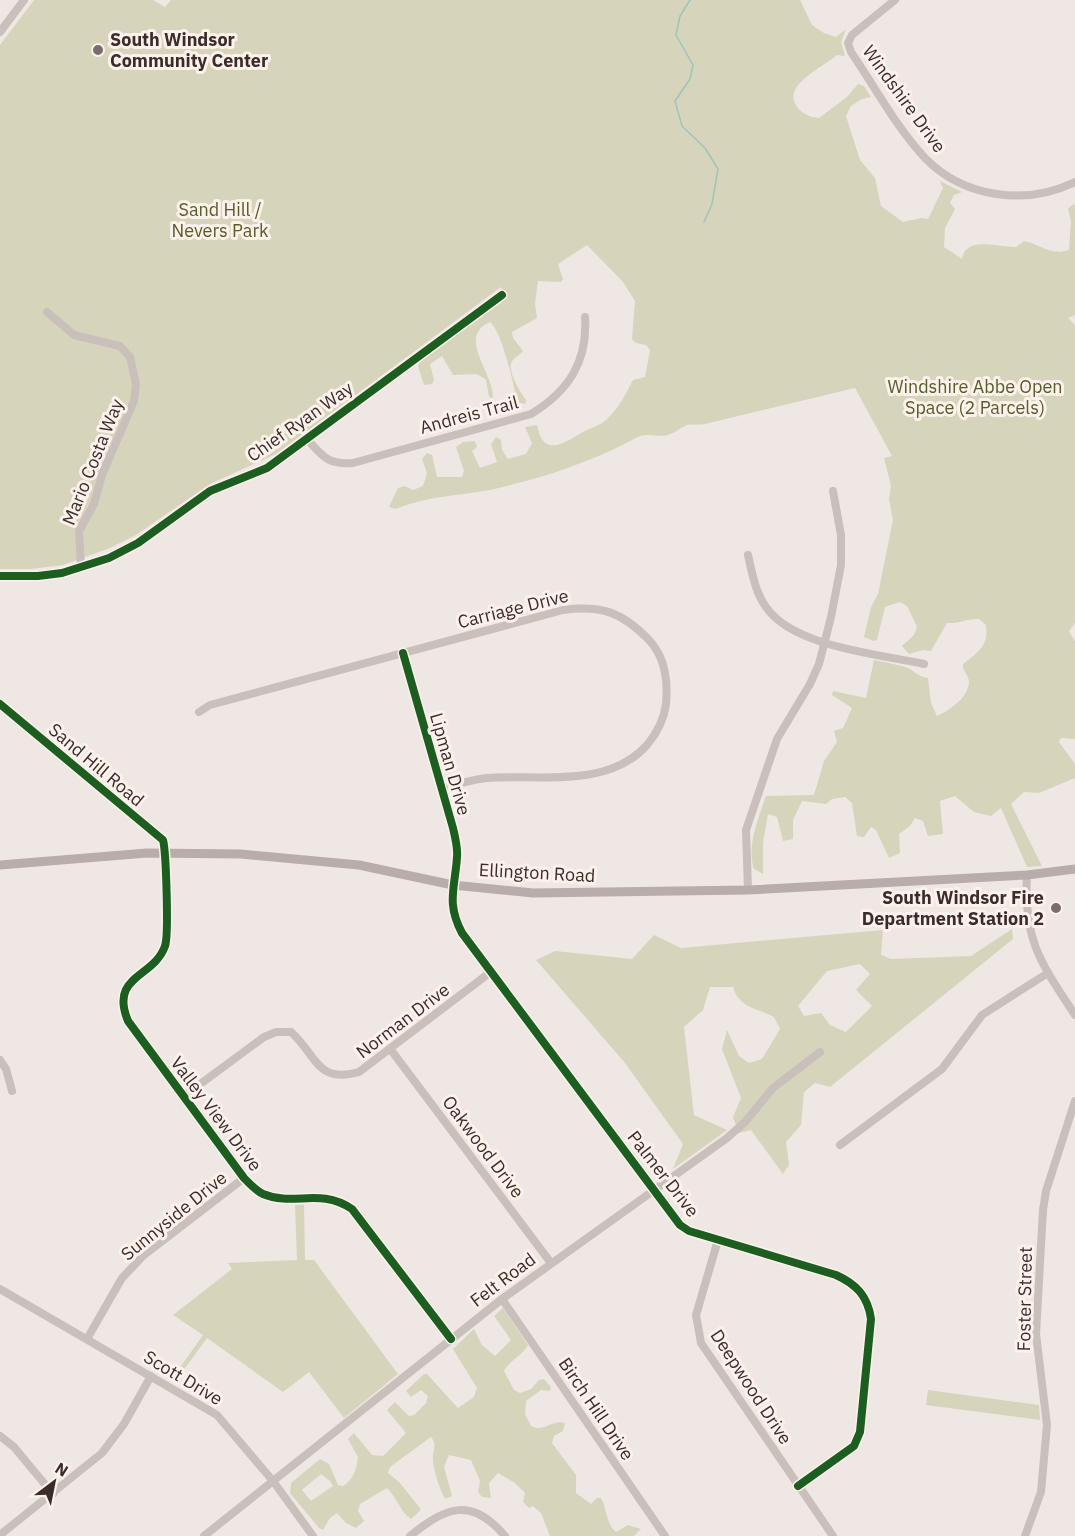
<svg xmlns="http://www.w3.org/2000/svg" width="1075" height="1536" viewBox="0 0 1075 1536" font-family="'IBM Plex Sans',sans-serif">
<rect width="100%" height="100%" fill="#efe7e3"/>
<g fill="#d6d5bb" fill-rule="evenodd">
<path d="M34,0h119l12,7 6,-7h629l12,25 12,8 12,4 10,-8 -5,13 4,14 -8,-1c-13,12 -58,31 -39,53 5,6 14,10 21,10l28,-21 11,-13 6,2 7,11 -9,2 -11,7 -5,10 14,44 15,18 6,28 22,16 18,-4 7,1 15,-31 -3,-7 22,11 -8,3 -4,8 5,6 -10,19 -1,19 18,12c4,-24 37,-11 54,-12l8,-6c18,4 27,15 45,9l2,-29 -3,-12 5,-5 2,2v109l-7,3 7,7v298l-6,8 6,11v97l-14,-1 -2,4 16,22v14l-36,15 -15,-1 -13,12 31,62 -15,1 -26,-59 -10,8 -17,-4 -19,-16 -15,5 3,33 -15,2 -5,-15 -8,-3 -5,8 -11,8 1,19 -11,5 -13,-28 -5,-3 -7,10 -7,-1 -5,-33 -7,-6 -13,2 -6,5 -24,-3 -9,19v19l-10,2 -6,-24 -9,-3 -5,29v31l-9,-5c-8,-22 5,-52 12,-73l48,-1 10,-34 13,-19 -3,-11 9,-3 9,-20 -20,-13 1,-4 33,7 8,-38c11,2 21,4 31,7 10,3 12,10 23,11l3,25 6,13c13,-6 31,-18 32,-34 0,-7 -7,-11 -6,-18 14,-11 26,-18 23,-39l-7,-6c-11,-1 -20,5 -32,4l-16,28 -8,-1 -14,4 -7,-8 12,-11 3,-8 -10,-21 -7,-4 -15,5 -8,33 -3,1 -10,-4 7,-30 7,-13 15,-74 -4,-21 2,-13 -7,-28 8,-2 -37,-68 -150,36c-6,1 -12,0 -18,1 -9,4 -14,10 -25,11 -9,0 -17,-3 -26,2 -28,15 -58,27 -89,37 -18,5 -38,11 -57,15 -33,6 -63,6 -94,19l-7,-2 9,-19 7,-2 8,4 10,-4 4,-13 -5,-14 5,-6 5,2 5,22h25l2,-6 -8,-24 7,-5 12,-1 2,6 -5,4 8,17 17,-6 -6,-18 5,-7 5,3 1,10 6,9 18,-5 6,-11 -7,-16 12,-2c7,37 31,14 50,5 9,-4 16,-6 23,-14 10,-10 16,-23 23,-36l12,-3 5,-27 -4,-5 -10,-2 -4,-4 3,-38 -12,-19 -36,-37 -29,19 5,15 -2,3 -23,-1 -3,23 2,14 -25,14 1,6 10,13c-3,4 -8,6 -10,9 -8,9 8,33 13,40l-1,4 -8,-2c-3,-17 -15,-70 -27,-80 -34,15 4,50 3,76l-4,-1 -3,-17 -9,-6 -24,1 -11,-19 -12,8 4,16 -2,4 -8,1 -6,-19 5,-9 45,-32 35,-33 -2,-5 -225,167 -66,30 -74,51 -26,13 -47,17 -32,4h-31v-524z"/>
<path d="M1012,929l1,10 -183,148 -15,-4 -11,9 -3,33 -15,17 3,23 -6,9 -32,-44 -12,3 -6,-16 8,-19 -19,-49 5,-19 12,26 10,7 13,-4 18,-30 -6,-12c-17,-9 -35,-9 -41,-30h-23l-7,23 -19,17 10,88 33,15 -54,39 10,-25 -58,-81 -89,-103 19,-9 77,8 22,-24 27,13 202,-18 -2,25 10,4 80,-3zM860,964l10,10 -14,16 16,16 -26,26 -16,-7 -9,-12 -17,3 -6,-10 29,-35z"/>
<polygon points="295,1205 304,1205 305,1260 314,1260 398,1374 344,1418 309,1372 283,1392 207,1338 175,1382 171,1380 203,1335 173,1315 232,1269 228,1263 297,1260"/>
<path d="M503,1308l25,37c-6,11 -17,14 -24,26l10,19 6,3 11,-4 8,-9 5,-1 7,8 -1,4 -9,-1 -15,11 -1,13 6,12c13,7 21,-7 34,-3l-2,8 -9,5 -2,7 24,32v18l15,11 6,-6h4c6,11 5,26 15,34l12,-7 13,4 -7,7h-84l-9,-23 -8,-7 -4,2 -6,-6 2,-9 -10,-10 -17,-10 -9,10 2,15 -9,-1 -4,-5 2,-11 -9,-21 -22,-5 -5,12 8,29 -7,3c-6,-12 -10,-24 -12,-38 -1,-10 5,-16 -2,-24l-41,30 -2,6 12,10 20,25v3l-9,8c-10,-6 -15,-23 -24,-31l-27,16 -2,7 6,10 -8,7 -10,-5 -9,-10 -7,5 -7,12 -4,-2 -29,-35 1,-10 29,-24 9,5 9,21 5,1c11,-7 13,-16 15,-29l-10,-18 6,-6 18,22 11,1 23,-23 -19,-23 8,-8 14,14 5,-1 12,-12 2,-7 -7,-6 -10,7 -5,-6 18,-17h3l31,34 16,-11 3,-9 -24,-39 21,-20 8,16 13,11 16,-16 -17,-24zM321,1474l9,7 3,5 -22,15 -9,-11z"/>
<polygon points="928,1390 1039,1405 1040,1420 926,1405"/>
</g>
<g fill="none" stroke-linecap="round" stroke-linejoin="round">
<polyline stroke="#9cc5bc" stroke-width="1.5" points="690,0 680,16 676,35 693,65 690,79 675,101 682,126 705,148 718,169 712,204 704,222"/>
<g stroke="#c9bfbb" stroke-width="8">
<path d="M895,0l-43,35 -4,8 3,9c24,35 45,75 74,106 39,40 101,48 150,24"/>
<polyline points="0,32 24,0"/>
<polyline points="47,312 74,335 120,346 130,357 136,384 134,401 102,475 94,504 79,531 81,568"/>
<path d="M307,439c16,18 21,26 46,24l178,-49c38,-23 57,-53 54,-97"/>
<path d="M748,555c4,17 7,37 18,52 27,40 113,47 158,57"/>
<polyline points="0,576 38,576 62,573 109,558 138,543 210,491 267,468 502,295"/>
<path d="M403,653l50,175c2,9 5,20 4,29 -2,31 -11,46 5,76l218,292 9,6 147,44c20,9 32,21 35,44l-11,113 -6,14 -56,40"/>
<path d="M0,704l163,136c3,11 6,95 2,106 -11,32 -56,29 -37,75l116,157c6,6 12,13 19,16 31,13 56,-7 89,15l99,130"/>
<path d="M199,712l11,-7 353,-95c39,-5 59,2 86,30 16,17 19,42 17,64 -2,16 -9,29 -19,41 -39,44 -108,29 -161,33 -15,2 -29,6 -44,11"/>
<path d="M1027,875c-4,65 14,88 48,140"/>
<polyline points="748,890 746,830 777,739 810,684 819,664 831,617 841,565 841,535 833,491"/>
<polyline points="391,1050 551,1263"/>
<polyline points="0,1060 6,1069 12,1091"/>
<path d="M184,1096l80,-59 12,-5h15c26,23 25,52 68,40l133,-101"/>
<polyline points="840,1145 942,1069 982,1015 1048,973"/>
<polyline points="718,1240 696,1315 701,1343 833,1536"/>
<polyline points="0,1289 217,1415 273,1481 313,1536"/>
<polyline points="502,1299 665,1536"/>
<polyline points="87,1339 122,1278 144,1255 244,1178"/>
<polyline points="0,1436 14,1447 53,1494"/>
<polyline points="0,1535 102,1453 124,1424 151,1376"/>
<polyline points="204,1536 502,1299 727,1138 745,1122 773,1088 820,1052"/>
<path d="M410,1536c36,-29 61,-40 95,0"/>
<polyline points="1025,1536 1041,1492 1047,1425 1036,1334 1043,1210 1046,1191 1075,1101"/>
</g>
<polyline stroke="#b8adaa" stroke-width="9" points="0,865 147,853 241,854 359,865 453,885 533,893 748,890 1027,875 1075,869"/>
<defs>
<g id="cycleway">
<polyline points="0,576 38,576 62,573 109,558 138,543 210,491 267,468 502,295"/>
<path d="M403,653l50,175c2,9 5,20 4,29 -2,31 -11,46 5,76l218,292 9,6 147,44c20,9 32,21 35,44l-11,113 -6,14 -56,40"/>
<path d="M0,704l163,136c3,11 6,95 2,106 -11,32 -56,29 -37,75l116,157c6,6 12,13 19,16 31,13 56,-7 89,15l99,130"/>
</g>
</defs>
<use href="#cycleway" stroke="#fcf1eb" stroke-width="11"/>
<use href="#cycleway" stroke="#1b5e20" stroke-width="8"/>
</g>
<g fill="#7a6d6a" stroke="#fcf1eb" stroke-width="2">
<circle cx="98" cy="50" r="6"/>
<circle cx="1056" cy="908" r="6"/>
</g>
<g text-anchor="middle" stroke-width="6" stroke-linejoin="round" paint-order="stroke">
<g font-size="18" font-weight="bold" fill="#3b2b29" stroke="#fcf1eb" text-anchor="start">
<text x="110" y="46">South Windsor<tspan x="110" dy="21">Community Center</tspan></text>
<text x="1044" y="904" text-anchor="end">South Windsor Fire<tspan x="1044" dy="21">Department Station 2</tspan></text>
</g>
<g font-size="18" fill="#3b2b29" stroke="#fcf1eb">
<text transform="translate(904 99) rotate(54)" y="6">Windshire Drive</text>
<text transform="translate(469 415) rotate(-15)" y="6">Andreis Trail</text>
<text transform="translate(300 422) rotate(-35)" y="6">Chief Ryan Way</text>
<text transform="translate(93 462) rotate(-68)" y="6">Mario Costa Way</text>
<text transform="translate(513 609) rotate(-14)" y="6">Carriage Drive</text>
<text transform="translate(450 764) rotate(74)" y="6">Lipman Drive</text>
<text transform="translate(96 765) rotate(40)" y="6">Sand Hill Road</text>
<text transform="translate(537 873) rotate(3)" y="6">Ellington Road</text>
<text transform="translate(403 1021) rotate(-37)" y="6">Norman Drive</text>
<text transform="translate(216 1114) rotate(53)" y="6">Valley View Drive</text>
<text transform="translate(483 1147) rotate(53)" y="6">Oakwood Drive</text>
<text transform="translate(663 1174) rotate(52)" y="6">Palmer Drive</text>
<text transform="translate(174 1216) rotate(-39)" y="6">Sunnyside Drive</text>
<text transform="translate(503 1280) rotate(-37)" y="6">Felt Road</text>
<text transform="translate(1025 1299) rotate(-89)" y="6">Foster Street</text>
<text transform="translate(183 1378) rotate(31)" y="6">Scott Drive</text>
<text transform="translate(751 1387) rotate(57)" y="6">Deepwood Drive</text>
<text transform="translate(596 1409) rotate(56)" y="6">Birch Hill Drive</text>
</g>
<g font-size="18" fill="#555d29" stroke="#fcf1eb">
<text x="220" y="216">Sand Hill /<tspan x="220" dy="21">Nevers Park</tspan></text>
<text x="975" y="393">Windshire Abbe Open<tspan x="975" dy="21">Space (2 Parcels)</tspan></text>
</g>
</g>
<g transform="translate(54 1482) rotate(32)" stroke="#fcf1eb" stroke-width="4.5" paint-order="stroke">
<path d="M0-4.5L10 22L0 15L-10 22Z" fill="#3b2b29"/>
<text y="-9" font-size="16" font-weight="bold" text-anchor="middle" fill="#3b2b29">N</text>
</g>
</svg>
